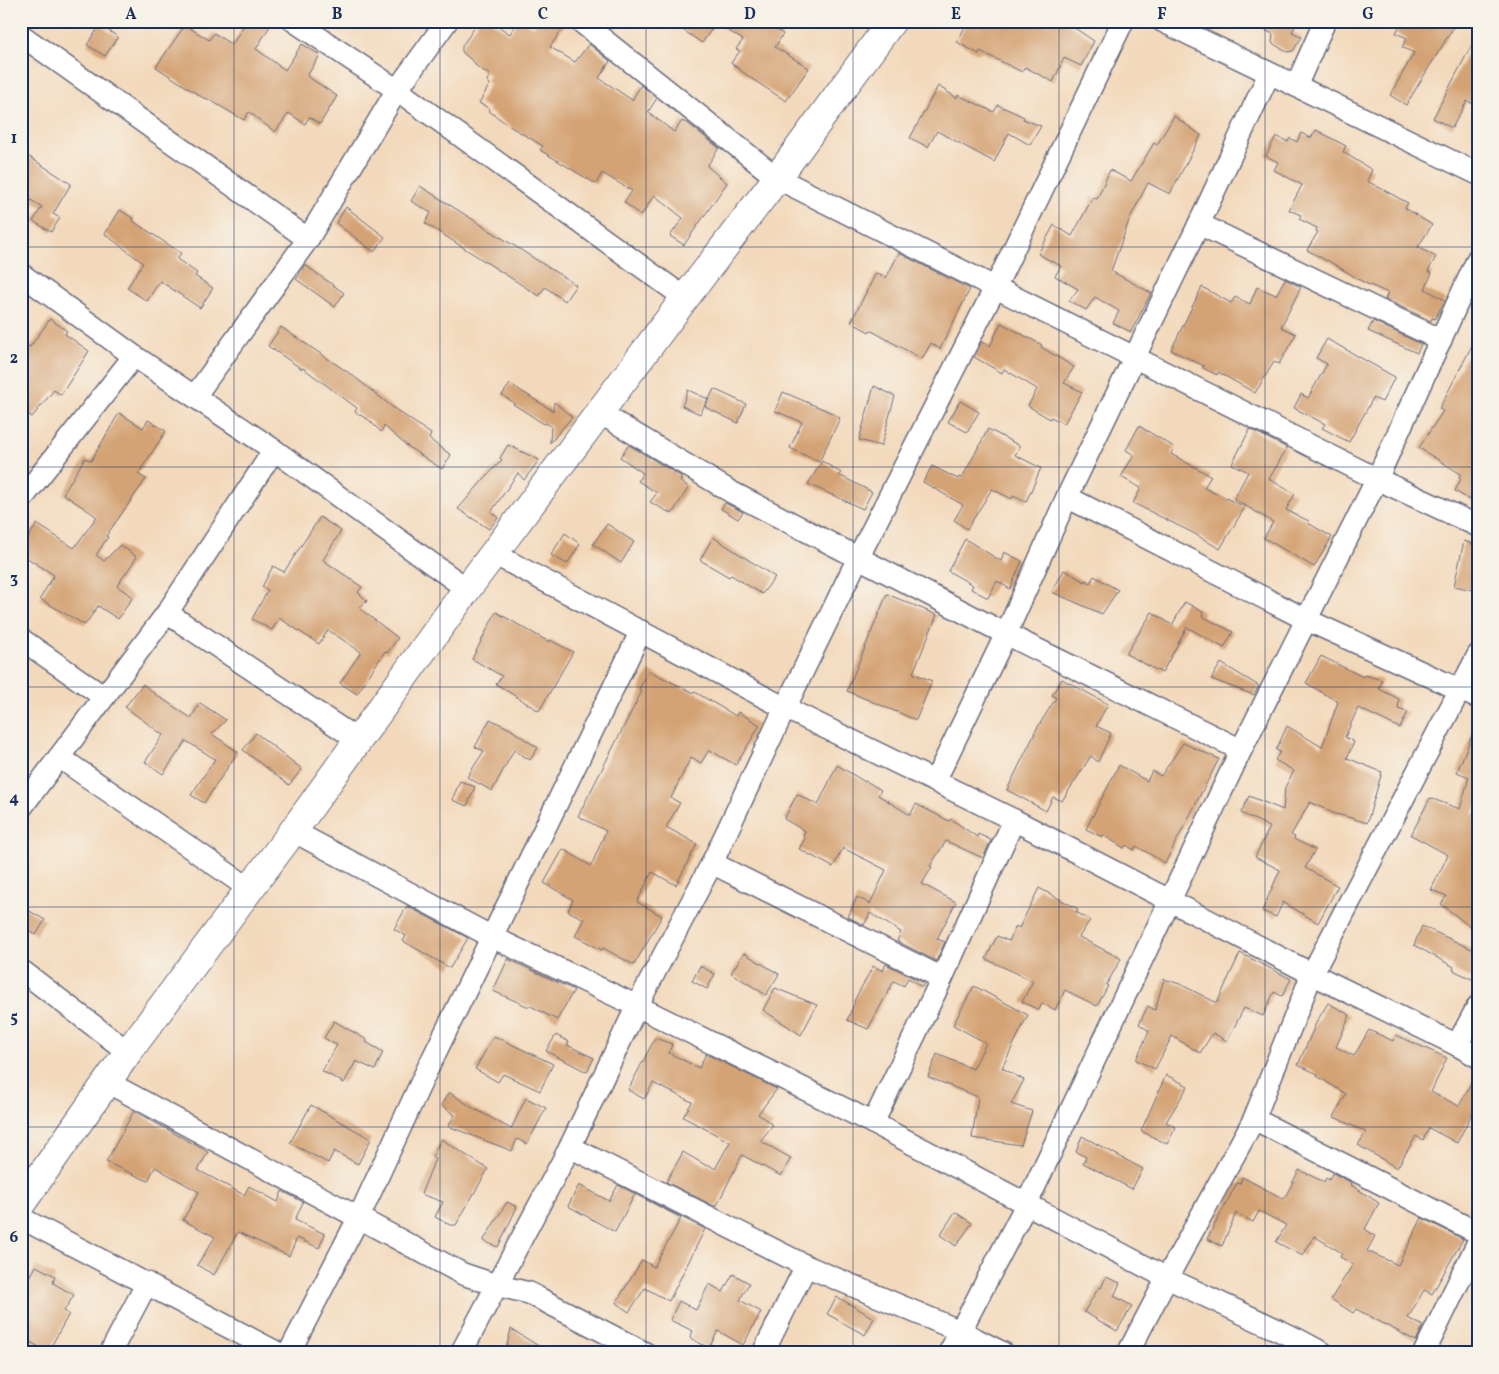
<svg xmlns="http://www.w3.org/2000/svg" width="1499" height="1374" viewBox="0 0 1499 1374" font-family="Vollkorn,serif">
<rect width="100%" height="100%" fill="#f7f3e8"/>
<filter id="ink" filterUnits="userSpaceOnUse"><feTurbulence type="fractalNoise" baseFrequency=".02" numOctaves="2"/><feDisplacementMap in="SourceGraphic" scale="10" xChannelSelector="R" yChannelSelector="G"/><feConvolveMatrix kernelMatrix="1 2 1 2 8 2 1 2 1" color-interpolation-filters="sRGB"/></filter>
<filter id="wash" filterUnits="userSpaceOnUse"><feTurbulence type="fractalNoise" baseFrequency=".0096" numOctaves="4" result="noise"/><feDisplacementMap in="SourceGraphic" scale="20" xChannelSelector="R" yChannelSelector="G"/><feGaussianBlur stdDeviation="1.12" result="paint"/><feColorMatrix in="noise" values="0 0 0 0 0 0 0 0 0 0 0 0 0 0 0 0 0 1.4 0 .05"/><feComposite in="paint" operator="in"/></filter>
<g filter="url(#wash)">
<rect width="100%" height="100%" fill="#f3d9bb"/>
<g id="blocks">
<g fill="#d4a375">
<polygon points="246,21 273,21 256,49 285,70 302,44 320,55 307,76 337,96 320,124 309,117 305,124 289,113 275,132 249,112 244,120 206,98 205,99 156,67 185,25 209,40 214,33 232,45"/>
<polygon points="479,21 490,21 510,34 518,21 522,21 533,27 538,21 567,21 550,47 575,62 589,44 610,61 599,78 632,100 641,85 657,98 648,112 674,132 682,121 686,123 686,122 719,148 707,166 727,183 684,245 670,236 683,218 654,195 641,216 624,202 632,191 602,173 596,184 540,150 543,146 511,127 489,111 490,109 479,103 490,84 487,81 490,75 475,65 476,64 462,52 462,46"/>
<polygon points="670,21 764,21 783,34 775,47 809,68 786,101 752,79 731,63 740,51 736,49 743,40 716,23 702,43"/>
<polygon points="968,21 1064,21 1094,41 1081,66 1064,58 1053,82 1025,67 1022,72 980,51 979,54 957,42"/>
<polygon points="1246,21 1298,21 1292,32 1302,37 1293,51 1287,52 1272,43 1273,34"/>
<polygon points="1402,21 1440,21 1453,28 1406,105 1390,95 1414,53 1402,47 1407,38 1396,33"/>
<polygon points="100,25 118,37 105,56 87,45"/>
<polygon points="1478,33 1478,106 1467,101 1452,128 1433,118"/>
<polygon points="938,86 957,98 958,95 994,112 998,105 1024,117 1023,119 1041,126 1030,145 1009,133 994,162 937,131 928,147 910,138"/>
<polygon points="1174,116 1201,135 1170,194 1148,183 1130,218 1111,271 1151,293 1131,332 1113,323 1119,311 1095,297 1086,310 1069,301 1078,289 1055,276 1061,266 1038,254 1054,225 1072,236 1093,197 1097,199 1110,170 1131,181 1154,143 1157,145"/>
<polygon points="1316,130 1346,146 1343,152 1372,170 1367,181 1408,203 1405,208 1432,225 1418,247 1436,257 1428,271 1432,273 1425,289 1445,300 1435,319 1432,318 1431,321 1385,299 1388,293 1363,282 1327,260 1327,261 1307,250 1318,232 1316,231 1317,228 1299,219 1301,215 1289,210 1302,185 1274,170 1278,162 1266,156 1276,136 1288,142 1290,138 1297,142 1301,133 1311,138"/>
<polygon points="28,156 71,184 53,214 60,218 51,232 33,221 42,207 21,194 21,166"/>
<polygon points="420,186 576,285 565,301 545,287 539,296 425,223 431,213 411,201"/>
<polygon points="346,207 385,237 374,252 336,223"/>
<polygon points="120,210 134,219 133,221 181,253 177,259 197,273 195,276 213,288 200,308 160,281 147,301 127,288 143,263 105,234"/>
<polygon points="899,253 970,289 940,349 931,343 922,359 870,330 869,332 851,322 876,273 886,278"/>
<polygon points="305,265 344,293 335,307 296,279"/>
<polygon points="1285,279 1301,287 1281,327 1296,334 1279,364 1274,362 1255,393 1218,372 1217,375 1203,368 1204,366 1171,350 1202,287 1231,303 1235,297 1250,304 1257,287 1276,295"/>
<polygon points="50,319 67,331 65,334 89,351 61,395 54,390 32,417 21,409 21,380 28,371 21,367 21,357 28,346 30,347"/>
<polygon points="1373,321 1421,344 1417,353 1368,331"/>
<polygon points="1001,323 1042,345 1041,347 1074,367 1064,383 1082,392 1064,424 1051,417 1050,419 1028,406 1037,389 1004,369 1002,373 974,357 982,342 990,346"/>
<polygon points="281,327 352,375 395,409 431,434 429,439 451,455 442,469 407,446 384,426 381,432 369,420 355,412 357,408 303,368 302,369 268,346"/>
<polygon points="1478,334 1478,491 1472,501 1455,491 1461,479 1459,477 1461,474 1419,448 1443,411 1439,409"/>
<polygon points="1327,339 1395,377 1382,402 1373,398 1349,442 1322,428 1325,424 1294,408 1301,394 1308,398 1327,364 1316,358"/>
<polygon points="510,384 553,411 554,402 572,417 550,443 551,426 545,423 544,424 513,404 514,403 502,395"/>
<polygon points="874,386 895,396 881,446 859,440"/>
<polygon points="714,389 746,404 738,423 705,407"/>
<polygon points="688,390 708,399 700,414 682,406"/>
<polygon points="783,392 830,412 840,418 819,462 790,448 802,422 775,411"/>
<polygon points="960,401 979,412 967,432 948,422"/>
<polygon points="119,413 143,428 148,420 166,431 138,474 146,479 106,536 108,537 96,555 104,561 120,545 137,557 117,586 133,597 118,619 98,606 85,625 40,599 54,575 21,554 21,548 37,524 74,548 96,518 96,516 63,494 85,458 91,461"/>
<polygon points="1139,426 1174,447 1171,454 1211,476 1204,488 1245,507 1220,549 1193,533 1133,503 1141,488 1121,477 1134,455 1126,450"/>
<polygon points="988,429 1020,446 1015,455 1041,468 1026,502 1013,496 1012,499 992,489 967,529 954,520 963,505 923,482 932,466 958,479 959,477 962,478"/>
<polygon points="1250,429 1287,448 1269,479 1295,494 1286,510 1309,521 1308,523 1332,537 1314,567 1264,538 1273,522 1234,499 1248,472 1232,464"/>
<polygon points="508,445 539,460 524,480 518,473 491,512 498,518 489,529 458,509 483,480 502,460 500,458"/>
<polygon points="629,445 682,477 680,481 689,487 672,514 650,502 657,493 638,481 643,473 620,457"/>
<polygon points="822,461 841,473 839,475 872,492 863,509 808,484"/>
<polygon points="725,503 743,512 738,519 721,509"/>
<polygon points="320,517 341,531 323,560 362,587 358,592 367,601 359,608 398,638 387,653 385,651 357,694 340,683 361,652 328,630 319,644 279,618 272,630 252,619 268,590 262,587 273,566 284,572"/>
<polygon points="607,524 634,542 621,563 593,544"/>
<polygon points="565,533 580,544 567,564 551,555"/>
<polygon points="713,537 775,577 762,594 731,575 729,577 700,560"/>
<polygon points="965,539 1001,561 1004,552 1022,561 1010,589 997,581 988,598 971,589 973,585 948,571"/>
<polygon points="1464,541 1478,546 1478,591 1454,586"/>
<polygon points="1064,570 1085,582 1086,580 1090,583 1094,576 1118,590 1102,614 1052,592"/>
<polygon points="887,594 937,615 913,673 932,681 916,720 847,691"/>
<polygon points="1185,602 1203,612 1202,616 1233,632 1224,648 1187,627 1162,673 1126,654 1152,612 1172,625"/>
<polygon points="496,612 549,642 550,640 573,652 539,711 496,684 502,676 472,659"/>
<polygon points="1321,656 1363,677 1364,675 1382,680 1379,689 1399,699 1398,709 1408,712 1400,728 1358,708 1345,737 1354,742 1347,758 1382,772 1367,823 1345,816 1335,814 1310,802 1291,835 1295,837 1294,839 1315,850 1305,868 1338,886 1318,923 1283,902 1276,917 1262,911 1280,870 1255,857 1270,827 1241,813 1249,796 1283,810 1285,787 1294,771 1275,760 1280,752 1276,750 1287,726 1322,747 1338,702 1306,683"/>
<polygon points="1221,663 1259,686 1254,695 1211,679"/>
<polygon points="649,671 694,693 695,692 736,716 738,712 760,725 736,765 709,750 701,763 691,757 671,798 680,803 666,827 697,844 676,885 652,872 637,902 662,916 634,965 603,948 602,950 575,936 584,919 568,911 573,900 544,883 563,849 591,866 606,831 578,816 642,691 639,689"/>
<polygon points="1062,679 1108,704 1096,726 1111,733 1098,762 1091,756 1062,801 1053,797 1046,811 1007,790 1035,733 1034,733 1056,698 1052,695"/>
<polygon points="143,684 155,694 191,718 200,703 226,720 212,734 238,752 204,803 191,795 215,759 186,741 163,774 145,762 163,735 125,707"/>
<polygon points="490,719 510,729 538,748 530,760 514,750 492,791 467,777 484,751 475,747"/>
<polygon points="1477,723 1478,801 1473,815 1478,816 1478,933 1441,904 1447,896 1431,890 1448,855 1411,835 1430,798 1460,809 1469,777 1457,772"/>
<polygon points="256,733 302,769 289,785 243,750"/>
<polygon points="1183,743 1219,759 1165,863 1136,846 1134,850 1126,845 1124,848 1103,835 1102,837 1086,829 1119,765 1147,781 1152,771 1161,776"/>
<polygon points="837,765 865,782 866,781 881,790 878,795 910,815 916,804 949,821 951,819 977,837 978,834 991,840 983,858 946,841 930,866 932,867 922,884 956,902 937,939 945,942 936,961 897,941 901,932 870,913 864,925 848,917 857,897 870,904 886,870 843,848 833,867 799,849 805,838 803,837 805,831 784,819 797,794 818,805"/>
<polygon points="460,781 475,787 467,806 452,800"/>
<polygon points="1039,888 1078,909 1076,912 1090,920 1079,937 1120,958 1121,959 1106,985 1108,986 1097,1006 1065,990 1055,1010 1042,1003 1039,1010 1022,1002 1033,981 986,959 997,936 1009,941 1016,926 1019,928"/>
<polygon points="21,906 45,920 36,935 21,926"/>
<polygon points="407,906 468,938 450,968 403,941 406,936 394,929"/>
<polygon points="1422,926 1478,952 1478,982 1453,970 1454,967 1414,945"/>
<polygon points="744,953 779,974 766,995 731,973"/>
<polygon points="1240,953 1291,979 1282,996 1274,992 1263,1016 1244,1008 1227,1041 1213,1033 1200,1053 1172,1036 1155,1069 1136,1060 1149,1031 1139,1024 1148,1006 1155,1010 1164,979 1180,984 1217,1003"/>
<polygon points="508,959 574,990 557,1020 529,1005 529,1007 493,991"/>
<polygon points="886,964 924,983 922,987 908,978 904,986 894,981 868,1029 847,1020 855,1002 854,1001 873,966 883,971"/>
<polygon points="700,966 715,974 707,989 692,981"/>
<polygon points="974,986 1028,1015 1002,1068 1024,1080 1011,1104 1032,1111 1021,1145 972,1138 978,1097 928,1077 937,1054 973,1069 986,1043 953,1025"/>
<polygon points="775,988 817,1005 801,1035 763,1010"/>
<polygon points="1328,1003 1350,1015 1336,1047 1354,1056 1369,1030 1393,1041 1396,1035 1447,1058 1431,1092 1459,1106 1478,1070 1478,1102 1457,1143 1429,1128 1423,1140 1416,1136 1397,1168 1358,1145 1366,1132 1334,1117 1346,1094 1317,1076 1318,1074 1298,1065 1316,1023"/>
<polygon points="334,1021 367,1040 366,1042 383,1052 375,1070 356,1061 344,1083 322,1071 337,1045 324,1038"/>
<polygon points="556,1035 569,1042 567,1045 594,1058 587,1072 546,1051"/>
<polygon points="494,1036 553,1064 540,1091 503,1074 498,1082 475,1069"/>
<polygon points="655,1038 672,1044 669,1053 699,1068 706,1054 777,1089 758,1114 773,1125 760,1141 791,1158 781,1176 742,1155 716,1207 666,1182 683,1152 707,1166 708,1164 715,1169 730,1142 683,1117 692,1102 653,1083 644,1099 628,1090"/>
<polygon points="1166,1075 1188,1086 1166,1122 1176,1127 1167,1144 1141,1131"/>
<polygon points="449,1092 477,1111 477,1110 511,1129 526,1098 546,1108 527,1144 517,1139 512,1151 448,1126 455,1115 441,1105"/>
<polygon points="311,1105 371,1139 358,1164 334,1151 328,1163 290,1143"/>
<polygon points="134,1111 208,1152 198,1170 244,1195 249,1186 278,1202 282,1191 303,1202 295,1220 325,1234 319,1248 297,1238 289,1256 238,1232 214,1275 197,1265 215,1237 183,1220 199,1192 155,1167 148,1181 106,1162"/>
<polygon points="1082,1136 1143,1169 1132,1189 1083,1163 1086,1157 1076,1152"/>
<polygon points="441,1139 488,1169 456,1225 450,1225 435,1217 443,1202 421,1194 435,1159 432,1157"/>
<polygon points="1299,1170 1324,1182 1326,1178 1329,1180 1333,1173 1352,1183 1351,1185 1379,1203 1365,1229 1375,1236 1367,1251 1398,1265 1422,1218 1463,1239 1432,1294 1424,1290 1408,1318 1423,1326 1416,1341 1356,1309 1353,1313 1331,1299 1353,1264 1340,1257 1342,1253 1314,1236 1303,1256 1276,1242 1286,1225 1259,1211 1253,1222 1236,1213 1222,1246 1207,1239 1237,1183 1240,1184 1242,1177 1284,1199"/>
<polygon points="579,1185 609,1201 618,1185 705,1229 669,1301 645,1288 629,1312 616,1303 642,1260 654,1267 681,1218 635,1194 615,1232 568,1206"/>
<polygon points="507,1202 517,1207 498,1247 483,1241"/>
<polygon points="955,1212 972,1223 956,1246 940,1235"/>
<polygon points="36,1266 55,1276 53,1283 74,1295 64,1311 69,1314 48,1352 21,1337 21,1294"/>
<polygon points="733,1274 749,1283 740,1300 761,1312 743,1345 718,1331 709,1348 690,1338 693,1331 670,1320 679,1301 696,1310 709,1284 723,1292"/>
<polygon points="1106,1277 1120,1283 1114,1296 1132,1306 1117,1331 1084,1312 1099,1287 1101,1288"/>
<polygon points="837,1297 874,1318 865,1335 827,1314"/>
<polygon points="511,1329 550,1353 505,1353"/>
</g>
</g>
</g>
<g filter="url(#ink)">
<use href="#blocks" fill-opacity="0" stroke="#676a7f" stroke-width="1"/>
<g fill="none" stroke-linecap="round" stroke-linejoin="round">
<defs>
<g id="street">
<polyline points="294,21 397,90 685,298"/>
<polyline points="580,21 777,178 1377,479 1478,526"/>
<polyline points="1162,21 1478,174"/>
<polyline points="21,35 308,239"/>
<polyline points="1296,86 1325,21"/>
<polyline points="1199,224 1441,340"/>
<polyline points="21,274 134,356 274,450 467,589"/>
<polyline points="195,396 308,239 397,90 447,21"/>
<polyline points="600,413 733,493 1006,634 1241,750"/>
<polyline points="1067,497 1307,620 1478,698"/>
<polyline points="21,500 134,356"/>
<polyline points="494,554 785,708 1014,820 1312,974 1457,1045 1478,1057"/>
<polyline points="167,613 358,740"/>
<polyline points="21,639 104,697"/>
<polyline points="59,757 250,889"/>
<polyline points="935,781 1006,634 1067,497 1199,224 1269,74"/>
<polyline points="21,808 167,613 274,450"/>
<polyline points="293,831 492,937 637,1006 873,1123 1167,1278 1297,1339 1323,1353"/>
<polyline points="712,863 942,978"/>
<polyline points="21,970 128,1052"/>
<polyline points="1457,1045 1478,1006"/>
<polyline points="107,1082 463,1274 496,1285 529,1293 645,1353"/>
<polyline points="1254,1119 1478,1233"/>
<polyline points="873,1123 942,978 1014,820"/>
<polyline points="570,1147 806,1266 960,1331 1003,1353"/>
<polyline points="21,1218 278,1353"/>
<polyline points="110,1353 147,1283"/>
<polyline points="289,1353 359,1217 426,1072 641,631"/>
<polyline points="461,1353 570,1147 637,1006 712,863 785,708 858,558 995,288 1123,21"/>
<polyline points="763,1353 806,1266"/>
<polyline points="949,1353 1026,1205 1241,750 1377,479 1478,258"/>
<polyline points="1128,1353 1167,1278 1254,1119 1312,974 1478,655"/>
<polyline points="1424,1353 1478,1242"/>
</g>
<polyline id="secondary" points="21,1204 128,1052 293,831 467,589 685,298 777,178 892,21"/>
</defs>
<use href="#street" stroke="#676a7f" stroke-width="24"/>
<use href="#secondary" stroke="#676a7f" stroke-width="30"/>
<use href="#street" stroke="#fff" stroke-width="21"/>
<use href="#secondary" stroke="#fff" stroke-width="28"/>
</g>
</g>
<path fill="none" stroke="#1b2f5e" stroke-width="1" stroke-opacity="0.55" d="M234,21v1332M440,21v1332M646,21v1332M853,21v1332M1059,21v1332M1265,21v1332M21,247h1457M21,467h1457M21,687h1457M21,907h1457M21,1127h1457"/>
<rect width="1499" height="1374" fill="none" stroke="#f7f3e8" stroke-width="55"/>
<rect x="28" y="28" width="1444" height="1318" fill="none" stroke="#1b2f5e" stroke-width="2"/>
<g font-size="16" text-anchor="middle" font-weight="bold" fill="#1b2f5e">
<text x="131" y="19">A</text>
<text x="337" y="19">B</text>
<text x="543" y="19">C</text>
<text x="750" y="19">D</text>
<text x="956" y="19">E</text>
<text x="1162" y="19">F</text>
<text x="1368" y="19">G</text>
<text x="14" y="143">1</text>
<text x="14" y="363">2</text>
<text x="14" y="583">3</text>
<text x="14" y="803">4</text>
<text x="14" y="1022">5</text>
<text x="14" y="1242">6</text>
</g>
</svg>
